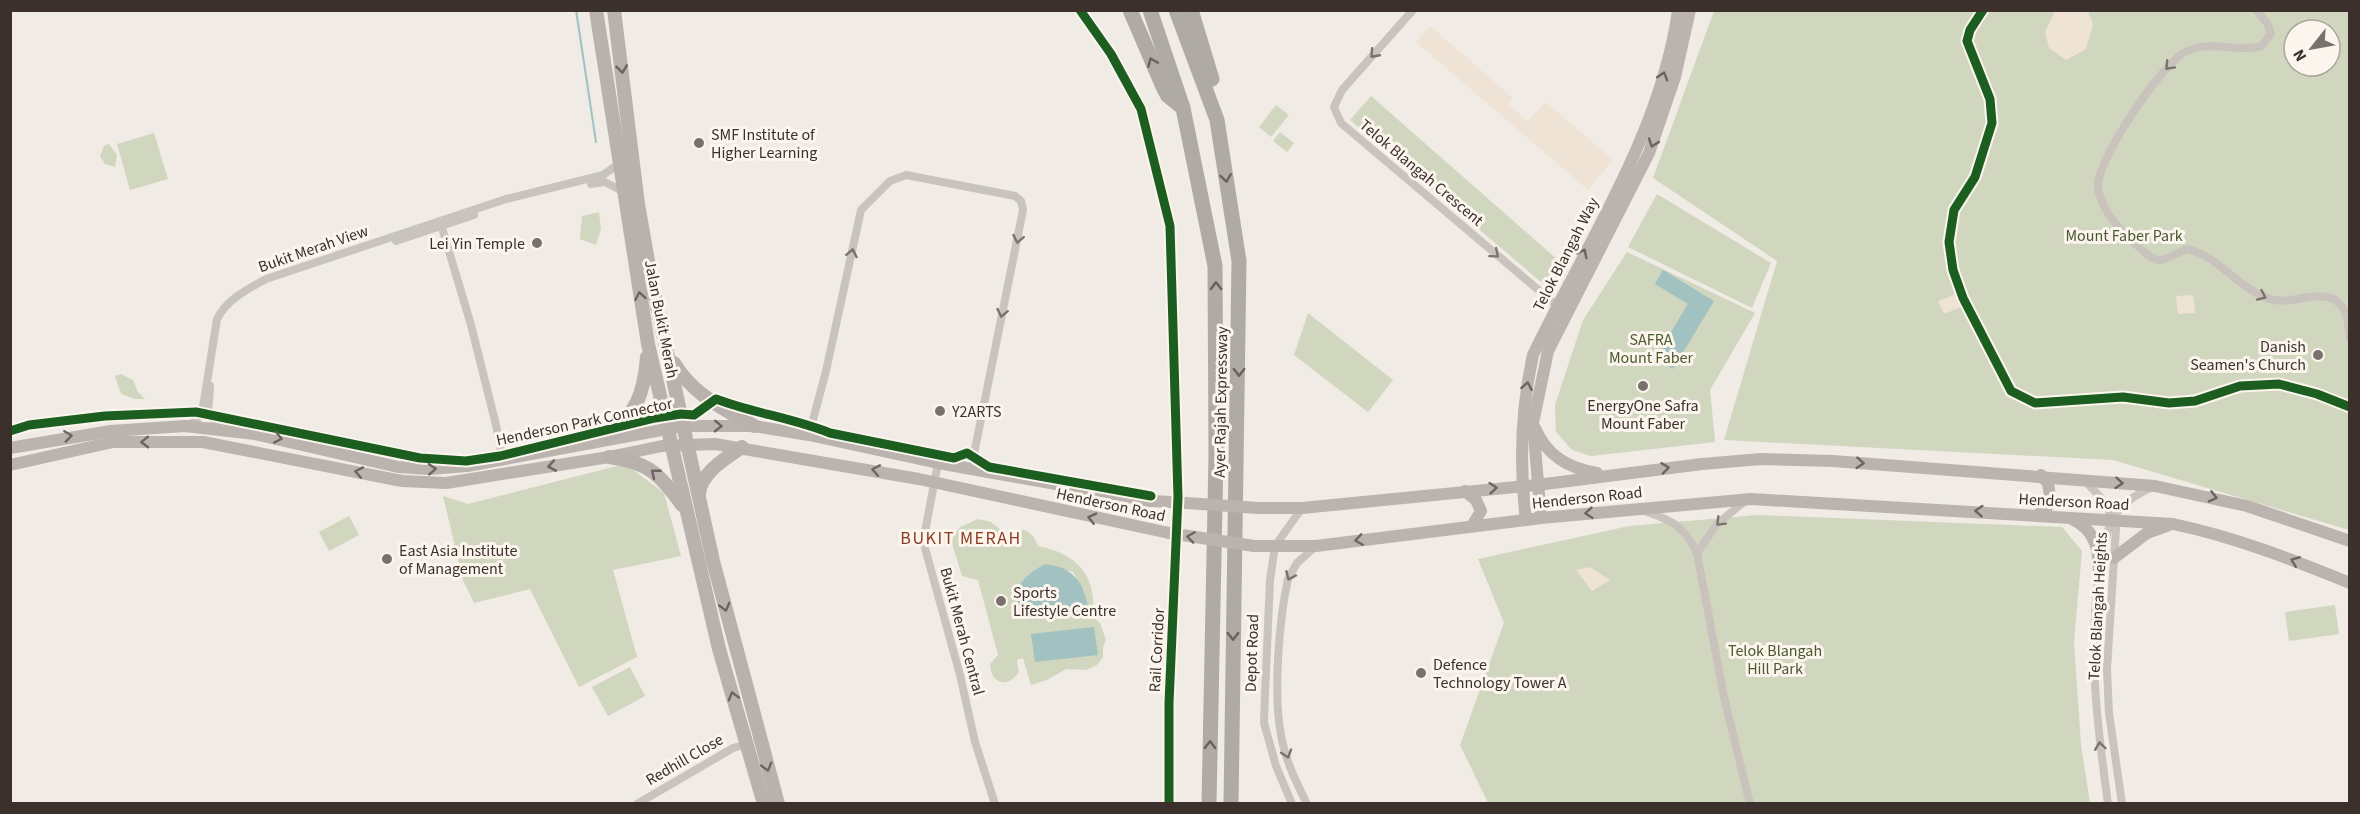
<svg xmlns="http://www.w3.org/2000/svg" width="2360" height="814" viewBox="0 0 2360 814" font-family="'Source Sans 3',sans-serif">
<rect width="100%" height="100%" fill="#f0ebe5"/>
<g fill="#d1d6bf" fill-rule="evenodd">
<path d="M1714,11h635v519l-236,-70 -389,-20 53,-179 -124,-83zM2294,30h36v36h-36z"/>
<polygon points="1371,96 1567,268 1553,292 1350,120"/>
<polygon points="1276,105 1289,115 1271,137 1259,127"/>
<polygon points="1280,132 1294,143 1287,152 1273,141"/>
<polygon points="154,133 168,179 130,190 117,144"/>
<polygon points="109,144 117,155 115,167 105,164 100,156 104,146"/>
<polygon points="1657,194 1771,263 1752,308 1628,247"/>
<polygon points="599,212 601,229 596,245 580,239 582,216"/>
<polygon points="1627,252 1755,313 1710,390 1715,442 1591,456 1572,450 1556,432 1555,405 1583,320"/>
<polygon points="1308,313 1393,380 1368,412 1294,355"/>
<polygon points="121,374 133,380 138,392 145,399 135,399 121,394 115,376"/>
<polygon points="625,464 664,493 681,556 613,570 637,657 579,687 530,589 474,603 463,580 443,496 468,504"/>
<polygon points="1757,515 2062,527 2082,551 2074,641 2081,745 2090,803 1488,803 1460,745 1504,623 1478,559 1629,526"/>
<polygon points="349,516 359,535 329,551 319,532"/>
<path d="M978,519l13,3 16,13c15,-11 26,-4 31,11 40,8 59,30 55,71l7,6 6,17 -3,7v10l-6,8 -11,5 -20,-1 -19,11 -16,5 -8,-27 -6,2 2,12c-11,16 -28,13 -29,-8l8,-9 -20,-75 -16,-4 -11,-36 9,-13zM1045,564l28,8 13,23 -69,5c2,-21 10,-27 28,-36z"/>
<polygon points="2335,605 2339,634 2289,641 2285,612"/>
<polygon points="630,667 645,696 608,716 592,687"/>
</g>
<g fill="#eee3d5">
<polygon points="2055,11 2088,11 2093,24 2086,49 2066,60 2049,48 2045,32"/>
<polygon points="1430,26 1513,98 1508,104 1527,121 1546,102 1613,160 1588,190 1416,42"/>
<polygon points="1959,293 1964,306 1944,314 1938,301"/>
<polygon points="2193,295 2195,313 2178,314 2176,296"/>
<polygon points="1590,567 1610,580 1592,591 1576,570"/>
</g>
<g fill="#a1c2c1">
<polygon points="1663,270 1714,301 1673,369 1655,358 1688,304 1655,284"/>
<path d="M1045,564c27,3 39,17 43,44l-68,8c-5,-29 -2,-38 25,-52z"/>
<polygon points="1094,627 1098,655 1035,662 1031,634"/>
</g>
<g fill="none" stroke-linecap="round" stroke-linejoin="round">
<polyline stroke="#a1c2c1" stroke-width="2" points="576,10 596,142"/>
<g stroke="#c9c3be" stroke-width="8">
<polyline points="1413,10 1342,90 1334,107 1341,123 1561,309"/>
<polyline points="1983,10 1970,30 1967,41 1990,99 1992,123 1975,177 1954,210 1949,242 1953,270 1963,298 2011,391 2035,403 2123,397 2169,403 2195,401 2240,386 2279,384 2317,394 2350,407"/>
<path d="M2256,10l11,13 4,10 -9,13c-25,7 -52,-7 -77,6 -24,13 -85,104 -87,132 0,20 17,41 31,54 8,6 19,21 29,22 9,1 20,-9 30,-11 31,8 49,38 79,49 21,9 49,-9 68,2 13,8 13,25 15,38"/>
<polyline points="591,184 605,182 624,192"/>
<polyline points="440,221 471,325 496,425 501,452 496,461"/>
<polyline points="396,241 474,215"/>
<polyline points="210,386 208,414 221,429"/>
<path d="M186,426l10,-5 6,-8 15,-94c10,-20 31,-30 49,-40l240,-80 97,-24 17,-12"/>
<polyline points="809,435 826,371 861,210 890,181 906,175 1015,196 1021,201 1023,210 971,469"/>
<polyline points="938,463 924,537 925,548 960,675 975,742 995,804"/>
<polyline points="2084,480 2105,502 2116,528 2107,669 2109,713 2122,804"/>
<path d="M1645,511c28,10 39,15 52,42l27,144 26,107"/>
<polyline points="1697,553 1717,524 1745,501"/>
<path d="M2102,559c7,-41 11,-53 50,-72"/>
<path d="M2099,572c-11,80 -2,152 9,232"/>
<polyline points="637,804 733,748 747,744"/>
<polyline points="1292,804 1276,766 1264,723 1265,694 1270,580 1275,546 1302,508"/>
<path d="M1307,804c-11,-22 -22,-45 -26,-69 -8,-41 -2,-115 7,-156l9,-16 19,-17"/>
</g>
<g stroke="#bab3ae" stroke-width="12">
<path d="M1535,428c12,28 33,40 62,45"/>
<polyline points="10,448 111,431 185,426 255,434 398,467 430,469 467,466 683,426 754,426 809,435 938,463 1150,501 1172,502"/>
<polyline points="10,465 113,442 203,442 402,481 446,483 609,457 662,446 715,444 919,479 1169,533"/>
<polyline points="1465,491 1476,500 1481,511 1472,526"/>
<polyline points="1258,508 1302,508 1537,485 1702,464 1761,459 1833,461 2155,486 2247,506 2350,541"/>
<polyline points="2038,515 2051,503 2048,483 2041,475"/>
<polyline points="1541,518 1533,423 1548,351 1649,153 1675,77 1690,10"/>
<path d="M2072,519c24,11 27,31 27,56"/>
<path d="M1526,520c-7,-56 -5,-110 7,-165 52,-108 129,-224 145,-345"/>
<path d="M1254,546h62l225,-28 210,-19 422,25c62,13 118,35 177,59"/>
<polyline points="2114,558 2147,533 2169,525"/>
</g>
<g stroke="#b8b1ad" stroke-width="14">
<polyline points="596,10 648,344 719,649 764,804"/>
<polyline points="614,10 638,204 652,284 713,561 778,804"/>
<path d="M674,363c19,32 49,45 80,63"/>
<path d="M607,438c29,-25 37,-43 40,-81"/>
<path d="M609,457c39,5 51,17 73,48"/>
<path d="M699,495c0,-21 28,-38 43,-48"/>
</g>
<g stroke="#afaaa4" stroke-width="15">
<polyline points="1130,10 1164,89 1168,96 1183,108"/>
<polyline points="1150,10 1183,108 1215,266 1216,456 1209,804"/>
<polyline points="1176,10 1217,120 1239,261 1231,804"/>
<polyline points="1191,10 1212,79"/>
</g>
<g stroke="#bab3ae" stroke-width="12">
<polyline points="1172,502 1258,508"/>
<polyline points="1169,533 1254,546"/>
</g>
<defs>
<g id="cycleway">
<polyline points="1080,10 1111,54 1141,109 1170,226 1178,497 1169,703 1169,804"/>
<polyline points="1983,10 1970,30 1967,41 1990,99 1992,123 1975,177 1954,210 1949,242 1953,270 1963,298 2011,391 2035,403 2123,397 2169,403 2195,401 2240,386 2279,384 2317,394 2350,407"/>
<path d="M10,431l19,-6 76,-9 91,-4 224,46 46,3 34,-5 155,-38 26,-4 13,1 22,-16c37,14 77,19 114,34l124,25 13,-5 22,14 162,29"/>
</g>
</defs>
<use href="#cycleway" stroke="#fbf5ee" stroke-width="13"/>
<use href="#cycleway" stroke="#1b5e20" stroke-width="9"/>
</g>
<defs><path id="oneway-chevron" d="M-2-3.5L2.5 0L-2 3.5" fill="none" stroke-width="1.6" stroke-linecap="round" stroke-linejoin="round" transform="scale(1.5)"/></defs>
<g stroke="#7b726d">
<use href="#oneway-chevron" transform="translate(1374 54) rotate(132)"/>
<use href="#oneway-chevron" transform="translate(2169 66) rotate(133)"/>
<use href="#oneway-chevron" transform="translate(1018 239) rotate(101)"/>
<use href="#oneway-chevron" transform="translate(852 253) rotate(-78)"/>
<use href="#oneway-chevron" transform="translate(1495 254) rotate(40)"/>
<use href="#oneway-chevron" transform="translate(2262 296) rotate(24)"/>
<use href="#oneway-chevron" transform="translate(1002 313) rotate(102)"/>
<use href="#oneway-chevron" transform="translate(1720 522) rotate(135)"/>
<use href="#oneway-chevron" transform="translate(1290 576) rotate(114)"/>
<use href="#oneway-chevron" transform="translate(2100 746) rotate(-98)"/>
<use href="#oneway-chevron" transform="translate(1287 754) rotate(72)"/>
</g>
<g stroke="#69615b">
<use href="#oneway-chevron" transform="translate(1152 62) rotate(-113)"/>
<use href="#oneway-chevron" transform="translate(1226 178) rotate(81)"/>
<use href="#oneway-chevron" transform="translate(1216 286) rotate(-91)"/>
<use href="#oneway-chevron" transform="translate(1239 372) rotate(90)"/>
<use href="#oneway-chevron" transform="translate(1233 636) rotate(90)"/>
<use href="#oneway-chevron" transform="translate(1210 745) rotate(-89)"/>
</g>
<g stroke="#6d645f">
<use href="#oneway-chevron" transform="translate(622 69) rotate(83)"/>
<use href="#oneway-chevron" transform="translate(640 296) rotate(-100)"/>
<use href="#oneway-chevron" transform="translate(655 473) rotate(-141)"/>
<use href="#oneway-chevron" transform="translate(725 607) rotate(75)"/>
<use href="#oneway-chevron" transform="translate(733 696) rotate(-106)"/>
<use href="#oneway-chevron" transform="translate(767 767) rotate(74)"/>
</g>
<g stroke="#6e645f">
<use href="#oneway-chevron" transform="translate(1663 76) rotate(-73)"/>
<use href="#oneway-chevron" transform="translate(1653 143) rotate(109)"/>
<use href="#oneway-chevron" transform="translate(1583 253) rotate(-63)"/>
<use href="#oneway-chevron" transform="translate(1527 386) rotate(-80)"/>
<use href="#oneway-chevron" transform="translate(718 426) rotate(1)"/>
<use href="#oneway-chevron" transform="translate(68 436) rotate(-8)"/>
<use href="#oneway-chevron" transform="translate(278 438) rotate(11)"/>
<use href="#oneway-chevron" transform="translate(145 442) rotate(179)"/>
<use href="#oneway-chevron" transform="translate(1860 463) rotate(4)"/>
<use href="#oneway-chevron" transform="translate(552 466) rotate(170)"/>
<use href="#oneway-chevron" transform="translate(1665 468) rotate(-7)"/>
<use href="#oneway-chevron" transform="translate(432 469) rotate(-3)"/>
<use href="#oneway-chevron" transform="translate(876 470) rotate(-169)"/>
<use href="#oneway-chevron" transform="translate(359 472) rotate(-169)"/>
<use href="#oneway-chevron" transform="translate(2119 483) rotate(5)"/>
<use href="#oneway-chevron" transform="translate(1493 488) rotate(-5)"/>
<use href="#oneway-chevron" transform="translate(2213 497) rotate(14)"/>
<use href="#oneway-chevron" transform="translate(1979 511) rotate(-176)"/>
<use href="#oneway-chevron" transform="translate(1589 513) rotate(175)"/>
<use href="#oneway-chevron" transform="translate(1092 518) rotate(-167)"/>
<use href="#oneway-chevron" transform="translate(1191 537) rotate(-172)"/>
<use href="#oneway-chevron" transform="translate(1359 540) rotate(172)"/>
<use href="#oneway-chevron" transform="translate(2295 561) rotate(-158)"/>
</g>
<g fill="#7a716c" stroke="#fbf5ee" stroke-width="2">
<circle cx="699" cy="143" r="6"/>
<circle cx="537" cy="243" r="6"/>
<circle cx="2318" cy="355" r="6"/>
<circle cx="1643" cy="386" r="6"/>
<circle cx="940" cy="411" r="6"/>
<circle cx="387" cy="559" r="6"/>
<circle cx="1001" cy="601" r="6"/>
<circle cx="1421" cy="673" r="6"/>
</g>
<g text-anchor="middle" stroke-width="6" stroke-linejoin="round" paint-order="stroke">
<g font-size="16" fill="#3b302b" stroke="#fbf5ee" text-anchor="start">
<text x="711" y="140">SMF Institute of<tspan x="711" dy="18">Higher Learning</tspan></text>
<text x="525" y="249" text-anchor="end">Lei Yin Temple</text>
<text x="2306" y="352" text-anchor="end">Danish<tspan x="2306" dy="18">Seamen's Church</tspan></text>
<text x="1643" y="411" text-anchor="middle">EnergyOne Safra<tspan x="1643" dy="18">Mount Faber</tspan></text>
<text x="952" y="417">Y2ARTS</text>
<text x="399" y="556">East Asia Institute<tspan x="399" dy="18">of Management</tspan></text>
<text x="1013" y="598">Sports<tspan x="1013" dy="18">Lifestyle Centre</tspan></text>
<text x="1433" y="670">Defence<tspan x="1433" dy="18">Technology Tower A</tspan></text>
</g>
<g font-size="16" fill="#3b302b" stroke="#fbf5ee">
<text transform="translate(1422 172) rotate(40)" y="6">Telok Blangah Crescent</text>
<text transform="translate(313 248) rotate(-19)" y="6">Bukit Merah View</text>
<text transform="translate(1565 254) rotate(-63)" y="6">Telok Blangah Way</text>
<text transform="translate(662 319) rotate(79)" y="6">Jalan Bukit Merah</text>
<text transform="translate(1220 402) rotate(-89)" y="6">Ayer Rajah Expressway</text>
<text transform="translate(584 421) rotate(-12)" y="6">Henderson Park Connector</text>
<text transform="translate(1587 497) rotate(-6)" y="6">Henderson Road</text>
<text transform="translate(2074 501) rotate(3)" y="6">Henderson Road</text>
<text transform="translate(1111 504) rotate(12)" y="6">Henderson Road</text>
<text transform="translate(2097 606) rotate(-87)" y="6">Telok Blangah Heights</text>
<text transform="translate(963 631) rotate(75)" y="6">Bukit Merah Central</text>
<text transform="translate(1156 650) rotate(-87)" y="6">Rail Corridor</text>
<text transform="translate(1251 653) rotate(-88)" y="6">Depot Road</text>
<text transform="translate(684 759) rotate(-30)" y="6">Redhill Close</text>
</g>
<g font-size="16" fill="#4a5a2e" stroke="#fbf5ee">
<text x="2124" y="241">Mount Faber Park</text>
<text x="1651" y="345">SAFRA<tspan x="1651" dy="18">Mount Faber</tspan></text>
<text x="1775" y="656">Telok Blangah<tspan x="1775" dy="18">Hill Park</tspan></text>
</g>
<g font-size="18" letter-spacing="1.5" fill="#8c3b22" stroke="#fbf5ee">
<text x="961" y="544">BUKIT MERAH</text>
</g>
</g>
<rect width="2360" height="814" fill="none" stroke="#3b302b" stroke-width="24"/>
<g transform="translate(2312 48) rotate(239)"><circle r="28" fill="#fbf5ee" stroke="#aea6a0" stroke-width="1.5"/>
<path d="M0-4.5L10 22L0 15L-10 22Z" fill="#7a716c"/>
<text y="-9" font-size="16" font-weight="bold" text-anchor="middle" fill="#3b302b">N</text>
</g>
</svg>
